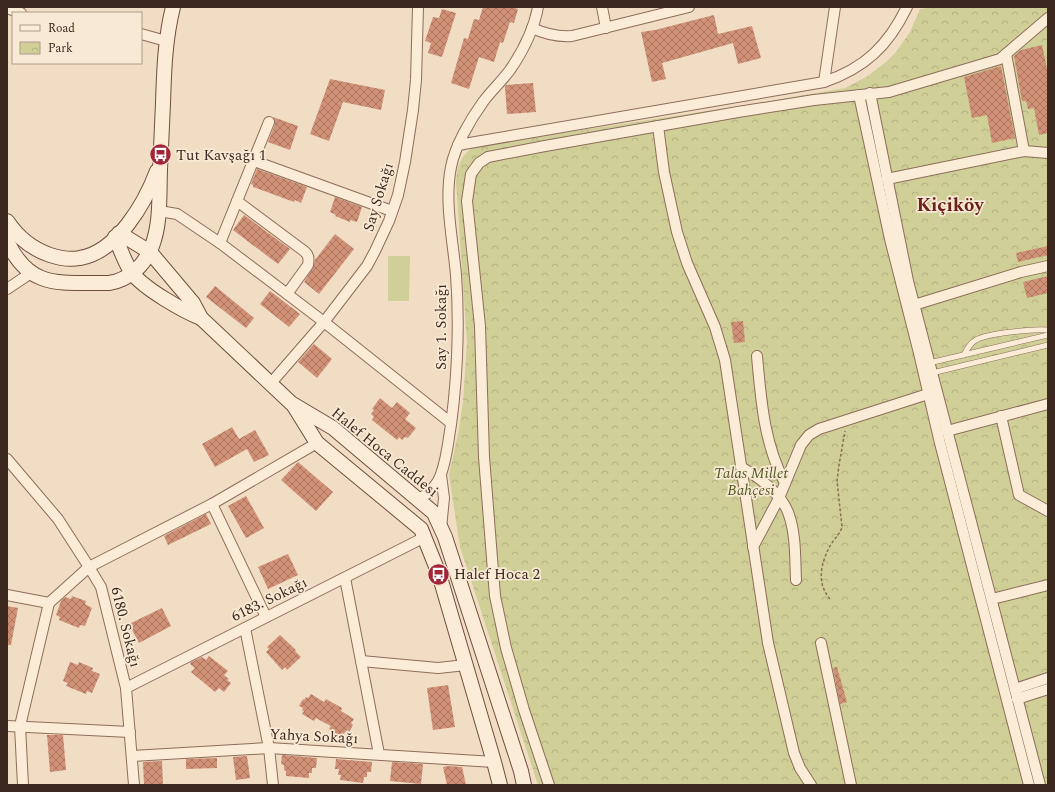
<svg xmlns="http://www.w3.org/2000/svg" width="1055" height="792" viewBox="0 0 1055 792" font-family="Spectral,serif">
<defs>
<pattern id="park-crowns" width="20" height="18" patternUnits="userSpaceOnUse"><rect width="20" height="18" fill="#d0cf97"/><path d="M2 6a3 3 0 1 1 6 0M12 15a3 3 0 1 1 6 0" fill="none" stroke="#b4b282"/></pattern>
<pattern id="building-cross-hatch" width="8" height="8" patternUnits="userSpaceOnUse"><rect width="8" height="8" fill="#d19177"/><path d="M0 0l8 8M0 8l8-8" fill="none" stroke="#ab7661"/></pattern>
</defs>
<rect width="100%" height="100%" fill="#f1ddc4"/>
<polygon fill="#d0cf97" points="388,256 410,256 409,301 388,301"/>
<path fill="url(#park-crowns)" d="M935,7h113v778h-510l-78,-238 -11,-72 10,-46 4,-28 4,-58 -11,-161c1,-16 5,-29 21,-36l270,-41 98,-17 23,-12 19,-15 9,-9 14,-20 10,-23z"/>
<g fill="url(#building-cross-hatch)">
<polygon points="483,7 512,7 518,9 514,23 510,22 503,43 500,42 494,62 479,57 469,89 451,83 464,38 468,39 474,19 479,20"/>
<polygon points="442,9 456,13 442,57 428,53 431,43 425,41 433,17 439,18"/>
<polygon points="714,15 718,34 752,26 761,58 738,64 733,43 662,63 666,79 652,82 641,32 655,30"/>
<polygon points="1042,45 1048,73 1048,133 1039,135 1034,108 1028,109 1026,101 1022,101 1014,56 1021,50"/>
<polygon points="1001,66 1015,138 992,143 987,115 972,118 964,77"/>
<polygon points="330,79 385,90 381,110 343,102 329,141 310,134"/>
<polygon points="533,83 536,112 507,114 505,87 506,85"/>
<polygon points="273,117 298,126 290,150 268,142 275,124 275,121"/>
<polygon points="257,169 307,187 301,203 295,200 294,202 253,187 253,185 251,184"/>
<polygon points="335,197 362,207 357,222 350,220 350,222 335,216 336,215 330,212"/>
<polygon points="244,215 290,249 278,264 233,230"/>
<polygon points="335,234 354,249 319,294 304,282 313,268 315,260"/>
<polygon points="1048,246 1048,255 1018,262 1016,253"/>
<polygon points="1048,276 1048,293 1027,298 1023,282"/>
<polygon points="215,286 254,318 246,328 206,297"/>
<polygon points="270,291 300,314 289,327 260,304"/>
<polygon points="743,321 745,342 734,343 731,322"/>
<polygon points="314,344 332,359 317,378 298,362"/>
<polygon points="380,398 392,408 397,402 410,413 405,419 416,428 408,438 405,437 402,440 399,437 397,440 372,420 374,417 371,414 374,410 372,409"/>
<polygon points="232,427 239,439 255,430 269,455 254,462 247,449 215,467 202,444"/>
<polygon points="298,462 333,492 316,511 281,480"/>
<polygon points="246,496 264,528 246,538 228,506"/>
<polygon points="206,514 211,524 168,545 164,536"/>
<polygon points="288,554 298,575 268,589 258,567"/>
<polygon points="72,596 86,601 85,604 92,608 85,626 80,625 79,628 59,620 60,617 56,615 61,601 65,597 71,599"/>
<polygon points="7,606 18,608 11,645 7,645"/>
<polygon points="162,608 171,626 139,643 129,624"/>
<polygon points="280,635 296,650 295,651 301,657 287,670 285,667 282,670 266,652 269,649 267,647"/>
<polygon points="209,656 228,671 224,675 229,679 227,680 231,683 224,692 219,688 215,692 191,672 195,668 190,664 191,662 202,657 206,660"/>
<polygon points="70,662 78,665 79,662 93,668 92,671 100,674 92,693 87,691 86,694 66,686 68,683 63,681"/>
<polygon points="837,667 847,702 840,704 833,668"/>
<polygon points="448,685 455,727 433,730 427,688"/>
<polygon points="311,694 324,702 326,699 342,708 341,711 354,719 351,723 353,725 348,734 345,732 344,734 342,733 340,736 329,729 331,726 323,722 316,718 314,721 302,714 304,711 302,710 303,708 299,706 303,699 304,700 306,697 308,698"/>
<polygon points="47,735 63,735 66,770 50,772"/>
<polygon points="282,755 317,758 316,768 312,768 312,773 309,773 309,778 286,776 286,771 284,770 284,765 281,764"/>
<polygon points="247,756 250,778 236,780 233,757"/>
<polygon points="217,758 217,768 186,769 186,759"/>
<polygon points="336,759 372,762 371,772 367,772 367,777 364,777 363,783 340,780 341,775 338,775 339,769 335,769"/>
<polygon points="162,761 163,785 144,785 143,762"/>
<polygon points="392,762 423,764 421,784 390,781"/>
<polygon points="448,766 462,767 466,785 447,785 443,767"/>
</g>
<g fill="none" stroke-linecap="round" stroke-linejoin="round">
<defs>
<g id="lane">
<path d="M964,355c3,-6 6,-12 12,-15 12,-7 57,-11 72,-10"/>
<polyline points="929,363 1048,335"/>
<polyline points="932,373 1048,345"/>
</g>
<g id="street">
<polyline points="602,7 606,28"/>
<polyline points="7,8 21,13"/>
<path d="M532,28c13,6 25,9 40,8l117,-29"/>
<polyline points="141,34 166,41"/>
<polyline points="824,82 835,7"/>
<polyline points="870,93 908,281 1040,785"/>
<polyline points="859,95 890,239 919,353 940,443 1029,785"/>
<polyline points="658,126 664,172 677,232 687,263 715,327 725,360 768,643 794,753 800,768 811,785"/>
<path d="M458,145l366,-63c41,-14 64,-36 83,-75"/>
<polyline points="1024,151 1048,153"/>
<polyline points="254,161 392,211"/>
<polyline points="887,179 1024,151 1006,54"/>
<path d="M237,201l67,50c5,4 5,8 4,14l-21,29"/>
<polyline points="159,211 177,214 220,243 324,322 451,423"/>
<polyline points="220,243 269,122"/>
<polyline points="7,289 31,273"/>
<polyline points="914,305 1021,272 1048,266"/>
<path d="M757,356c4,44 7,88 28,127"/>
<polyline points="271,383 324,322 367,266 375,251 389,221 398,195 405,162 413,110 416,80 418,7"/>
<polyline points="1001,416 1019,495 1048,511"/>
<polyline points="947,431 1048,404"/>
<polyline points="7,459 58,519 89,567 101,587 126,688 134,785"/>
<path d="M741,467c18,10 42,28 48,48 7,20 6,44 7,65"/>
<polyline points="441,475 444,498 441,528"/>
<path d="M418,500c8,-5 15,-10 20,-19 6,-11 8,-25 10,-37 9,-53 12,-116 8,-169 -3,-35 -12,-73 -5,-108 4,-21 19,-47 32,-65 8,-11 19,-21 27,-32 13,-19 24,-41 28,-63"/>
<polyline points="212,504 266,617"/>
<polyline points="753,547 779,498 801,445 809,435 819,429 928,394"/>
<polyline points="345,578 379,754"/>
<polyline points="7,595 49,603"/>
<polyline points="992,599 1048,585"/>
<polyline points="245,628 269,748 273,785"/>
<polyline points="821,643 851,785"/>
<polyline points="361,661 438,668 466,665"/>
<polyline points="126,688 425,537"/>
<polyline points="1015,689 1048,678"/>
<polyline points="1017,699 1048,689"/>
<polyline points="7,726 130,732"/>
<polyline points="132,756 269,748 494,762"/>
<polyline points="23,785 20,726 49,603 89,567 212,504 317,443"/>
<polyline points="549,785 524,710 506,648 495,596 484,457 480,326 467,201 471,174 479,163 488,157 545,146 738,112 814,100 889,92 1000,59 1048,18"/>
</g>
<g id="secondary">
<path d="M7,221c10,15 25,28 43,34 9,3 20,5 30,3 37,-6 65,-55 77,-87"/>
<polyline points="119,233 150,252 193,303 201,318 291,403 333,428 434,513 445,537 521,771 524,785"/>
<path d="M115,237c5,10 11,30 18,37 12,15 50,37 68,44"/>
<path d="M7,241c23,50 55,41 102,42 20,-3 36,-18 43,-37 9,-23 7,-51 8,-76 1,-22 2,-44 3,-67 1,-32 2,-64 10,-96"/>
<polyline points="294,406 317,443 421,529 439,574 494,762 500,785"/>
</g>
</defs>
<use href="#lane" stroke="#8d6d59" stroke-width="6"/>
<use href="#street" stroke="#8d6d59" stroke-width="12"/>
<use href="#secondary" stroke="#6f4f3c" stroke-width="16"/>
<path stroke="#8d6d59" stroke-width="1.5" stroke-dasharray="3 2" stroke-linecap="butt" d="M830,599c-14,-16 -9,-36 0,-53 4,-7 10,-12 12,-19l-5,-46 2,-16 6,-34"/>
<use href="#lane" stroke="#fbecd8" stroke-width="5"/>
<use href="#street" stroke="#fbecd8" stroke-width="10"/>
<use href="#secondary" stroke="#fbecd8" stroke-width="14"/>
</g>
<defs>
<symbol id="bus-disc" viewBox="-11 -11 22 22"><circle r="9.5" fill="#a02537" stroke="#f8e9d4"/><path d="M-5-6H5V4H4V6H2V4H-2V6H-4V4H-5ZM-3.5-4V0h7V-4ZM-3.5 1.2v1.5H-2V1.2ZM2 1.2v1.5H3.5V1.2Z" fill="#fff"/></symbol>
</defs>
<g fill-rule="evenodd">
<use href="#bus-disc" x="148" y="142" width="25" height="25"/>
<use href="#bus-disc" x="426" y="562" width="25" height="25"/>
</g>
<g text-anchor="middle" stroke-width="3.5" stroke-linejoin="round" paint-order="stroke">
<g font-size="15" fill="#3c281e" stroke="#f8e9d4" text-anchor="start">
<text x="176" y="160">Tut Kavşağı 1</text>
<text x="454" y="579">Halef Hoca 2</text>
</g>
<g font-size="15" fill="#3c281e" stroke="#f8e9d4">
<text transform="translate(378 197) rotate(-73)" y="5">Say Sokağı</text>
<text transform="translate(441 327) rotate(-90)" y="5">Say 1. Sokağı</text>
<text transform="translate(385 452) rotate(39)" y="5">Halef Hoca Caddesi</text>
<text transform="translate(269 599) rotate(-26)" y="5">6183. Sokağı</text>
<text transform="translate(126 627) rotate(76)" y="5">6180. Sokağı</text>
<text transform="translate(314 736) rotate(3)" y="5">Yahya Sokağı</text>
</g>
<g font-size="15" font-style="italic" fill="#545a23" stroke="#f8e9d4">
<text x="751" y="478">Talas Millet<tspan x="751" dy="17">Bahçesi</tspan></text>
</g>
<g font-size="19" font-weight="bold" fill="#6c201a" stroke="#f8e9d4">
<text x="950" y="211">Kiçiköy</text>
</g>
</g>
<rect width="1055" height="792" fill="none" stroke="#3c281e" stroke-width="16"/>
<rect x="12" y="12" width="130" height="52" fill="#f8e9d4" stroke="#ad9c8b"/>
<rect x="20" y="25" width="20" height="6" fill="#fbecd8" stroke="#ad9c8b"/>
<text x="48" y="32" font-size="12" fill="#3c281e">Road</text>
<rect x="20" y="42" width="20" height="12" fill="url(#park-crowns)" stroke="#ad9c8b"/>
<text x="48" y="52" font-size="12" fill="#3c281e">Park</text>
</svg>
